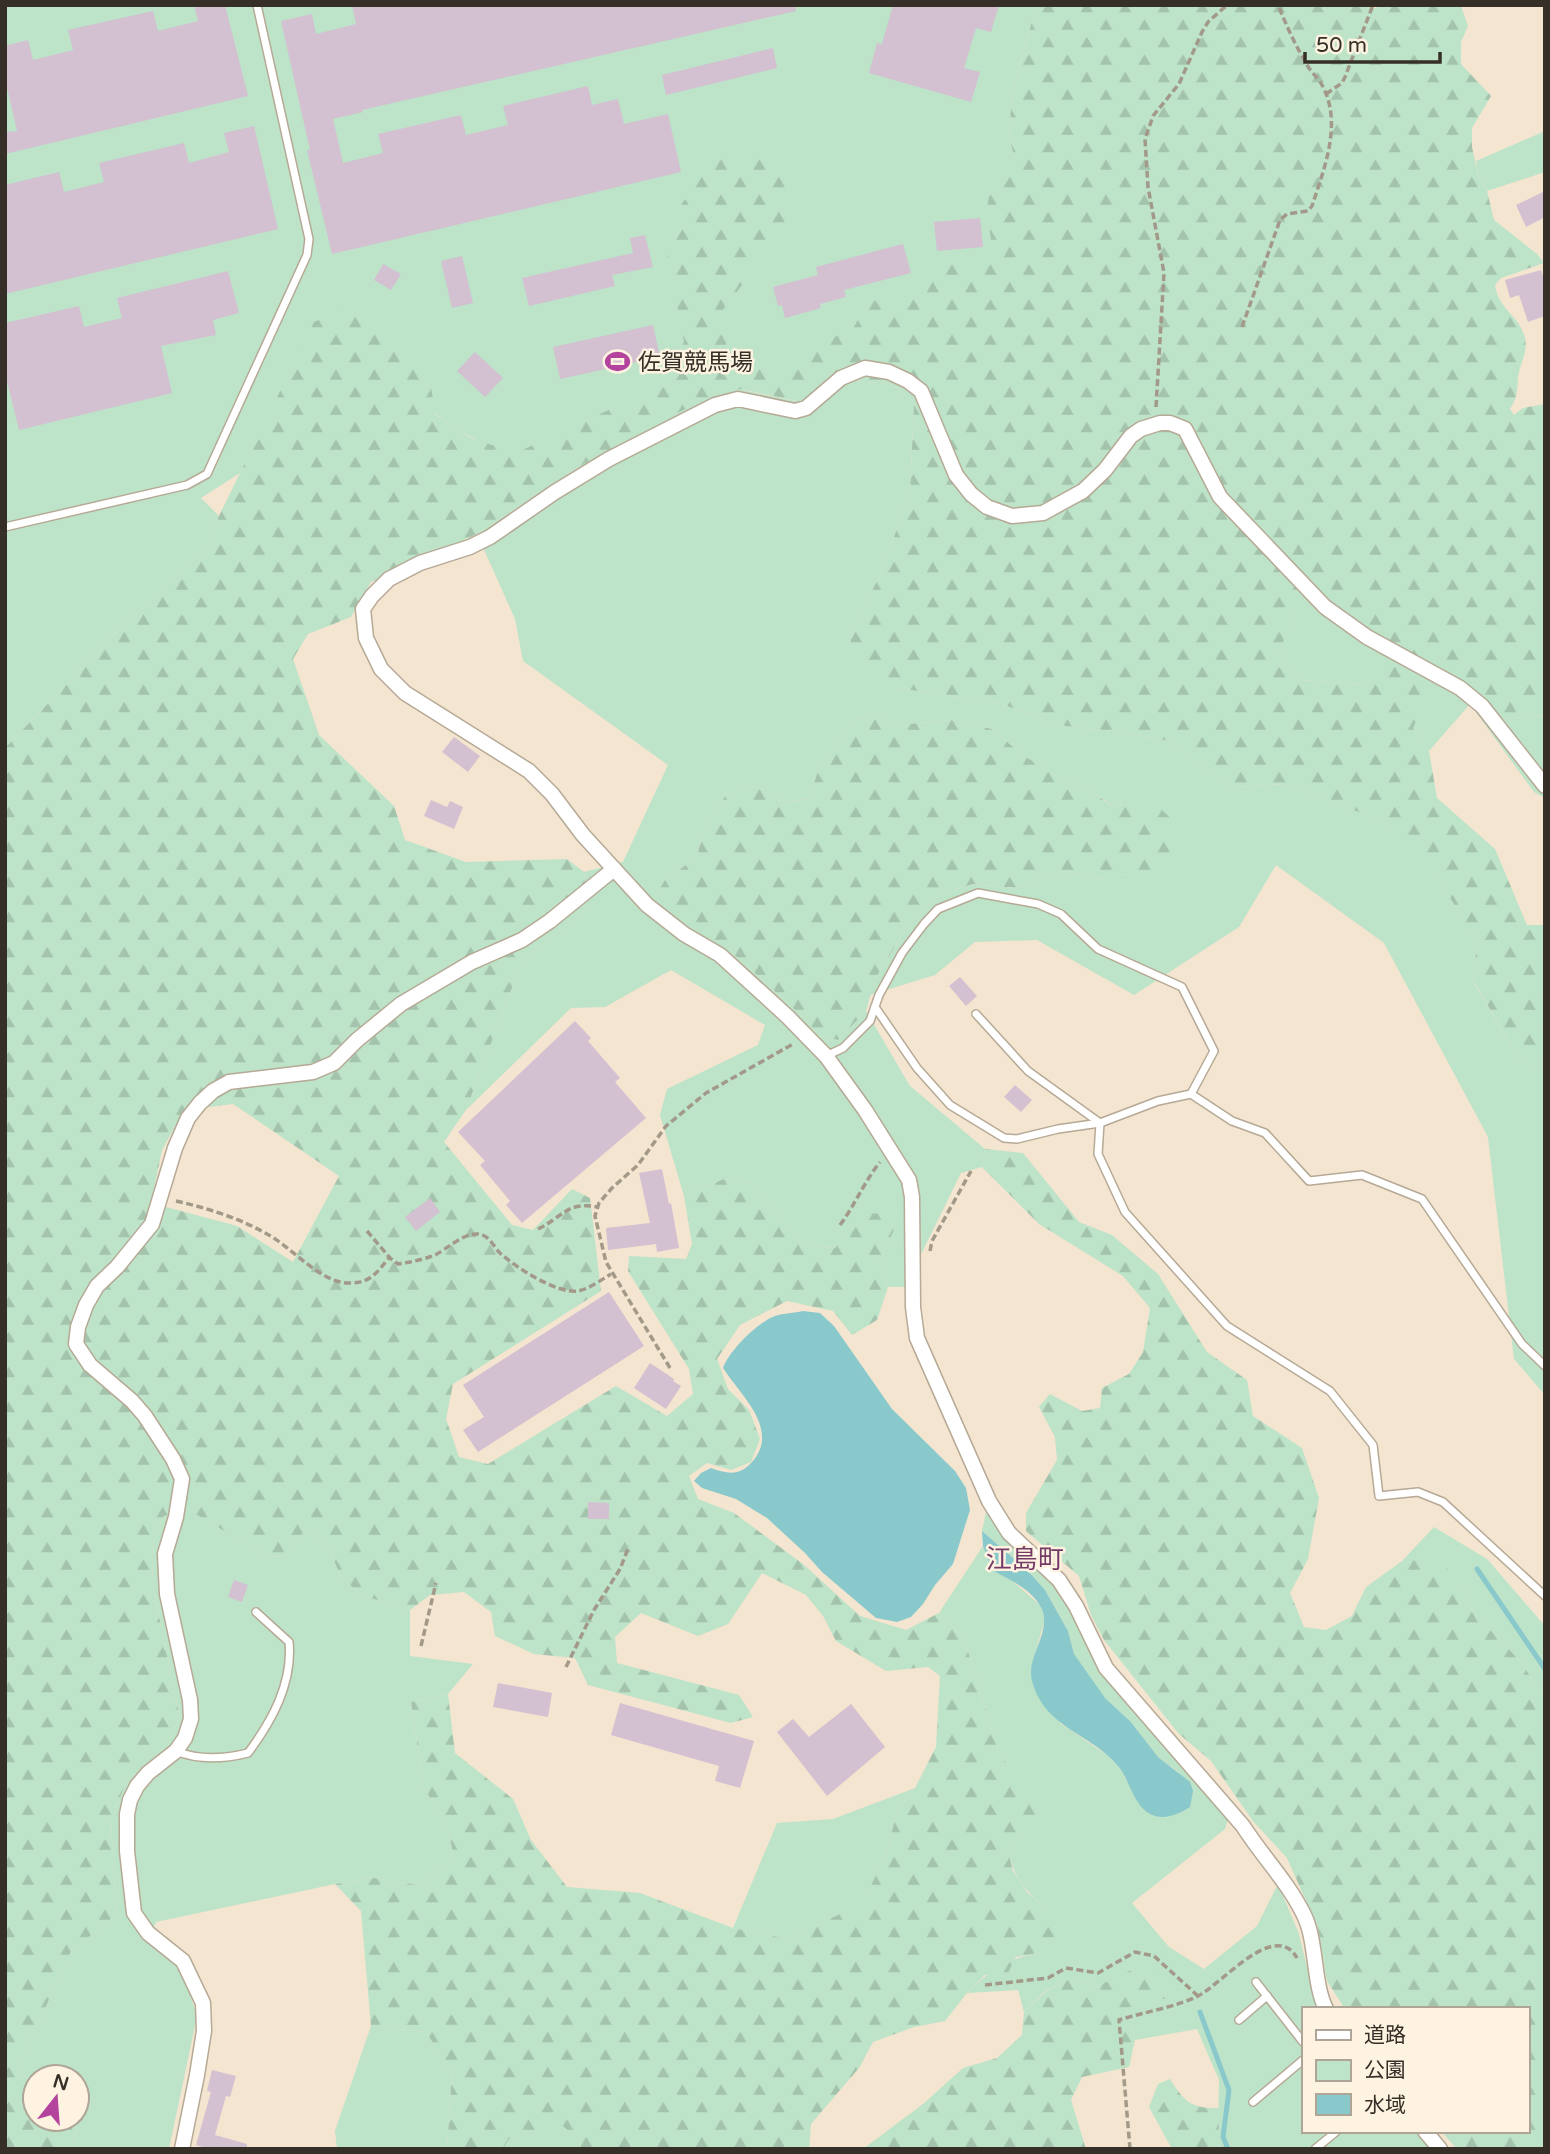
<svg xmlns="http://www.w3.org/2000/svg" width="1550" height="2154" viewBox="0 0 1550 2154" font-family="'Varela Round','Noto Sans JP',sans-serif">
<defs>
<pattern id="forest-firs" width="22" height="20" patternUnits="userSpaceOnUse" patternTransform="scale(1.75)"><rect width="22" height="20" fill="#bde3c8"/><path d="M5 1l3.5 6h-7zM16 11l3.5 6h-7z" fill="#a3c3ac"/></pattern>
</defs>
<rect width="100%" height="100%" fill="#f3e5d0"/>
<g fill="#bde3c8">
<path d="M5,5h1034l-4,5 -23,83 -3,44 6,22 28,27 73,34 -373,170 62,13 26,-24 60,5 23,18 -4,91 -30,82 -31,61 49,52 104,16 55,21 56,6 52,9 67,47 54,-3 88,34 44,29 59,93 -4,41 45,77 27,15v322l-31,-36 -26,-222 -104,-194 -108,-78 -37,62 -105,68 -97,-55 -62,2 -40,33 -65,20 5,-16 35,-56 32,-30 31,-9 42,4 47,-17 43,9 48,-77 -42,2 -15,-11 -42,-19 -34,-22 -28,-24 -41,-9 -53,5 -28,-10 -18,7 -35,52 -8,25 -27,3 -28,-17 -28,10 -13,19 -12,26 -4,17 -32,23 -10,16 35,31 47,30 64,58 18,21 19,4 28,-29 44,75 75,63 -3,18 -21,6 -56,114h-17l-9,-24 15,-33 -31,-16 -28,34 -33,-3 -50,-61 -28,-5 -40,17 -24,-81 7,-26 91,-44 7,-20 -94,-55 -66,37 -34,1 -105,102 56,-149 65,-53 -3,-36 39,-10 45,-97 -145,-104 -8,-42 -38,-85 102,-67c-35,-8 -79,-13 -110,-31 -45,-25 -82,-67 -120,-102l-109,139 -39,25 18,18 -11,31 -91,85 -112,116z"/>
<polygon points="1545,131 1545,172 1487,191 1479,179 1476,161"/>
<polygon points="1325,597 1407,656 1463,682 1502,719 1545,715 1545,798 1534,792 1470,704 1429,751 1413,728 1366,684 1299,680 1279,652 1298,603"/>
<polygon points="188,1509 269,1557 284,1556 304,1532 325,1540 341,1577 361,1595 410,1610 410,1656 473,1664 448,1694 411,1702 424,1789 446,1821 454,1857 423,1886 374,1878 335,1884 156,1922 148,1943 182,1971 197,2016 169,2149 70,2149 79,2119 77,2077 35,2077 35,2090 32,2089 19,2066 71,1951 116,1915 111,1821 126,1782 166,1746 180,1718 152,1583 154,1537 164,1516"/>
<path d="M986,1512l73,73 43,83 127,149 -4,12 -93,74 37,44 35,22 53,-43 21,-42 21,50 18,75h-14v122h114l15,18h-205l-9,-12 1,-57 -22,-51 -62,11 -9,-32 -28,-22 -28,-7 -25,12 -21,21 -6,-22 -51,3c24,-24 42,-35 75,-41l5,-43c-24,-21 -32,-29 -40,-61l14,-11 -5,-58 -18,-28 -34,-113 -25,-25 44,-67 9,24 19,10 29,25 5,14 -12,42 27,62 47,32 12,12 19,34 40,-29 -20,-15 -27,-35 -26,-24 -22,-28 -9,-16 -6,-23 -23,-41 -18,-20 -45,-39z"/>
<polygon points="1434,1527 1487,1559 1545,1626 1545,1699 1521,1662 1473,1612 1462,1584 1402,1561"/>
<polygon points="915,1788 897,1811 887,1851 863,1904 788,1939 733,1928 777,1823 833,1819"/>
<polygon points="371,2026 426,2032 452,2073 447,2149 337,2149 335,2131"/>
<polygon points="563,2125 581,2142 580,2149 503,2149 509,2139"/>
</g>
<g fill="url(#forest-firs)" fill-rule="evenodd">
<path d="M1039,5h331l2,4 13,-4 76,1 7,20 -7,16v22l30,32 -19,32v19l7,32 8,12 7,29 43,34 7,9 -43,15 -6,7c3,24 25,31 30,53 3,14 -5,26 -7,39 -1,13 0,20 -8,32l4,6 9,-7 22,-4v311l-43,4 -39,-37 -56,-26 -82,-59 -27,7 -19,48 20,28 67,4 28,-21 35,27 -16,38 16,23 8,47 58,51 32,76h18v148l-27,-15 -45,-78 4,-40 -59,-92 -44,-30 -88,-34 -54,3 -67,-47 -52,-9 -56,-6 -55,-21 -104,-16 -37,-17 -12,-35 31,-61 30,-82 4,-91 -23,-18 -60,-5 -25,24 -65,-14 -58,21 -103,56 -103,68 -106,48 -20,35 -43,17 -15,25 26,76 75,71 11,34 61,22 101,-3 17,13 3,36 -65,53 -56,149 -22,32 68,83 21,5 39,-41 18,9 11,93 -148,93 -7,35 13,38 29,7 128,-78 51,30 26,-22 -4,-25 -61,-98 1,-15 57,3 6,-15 -8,-48 40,-17 28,5 50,61 33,3 28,-35 22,1 9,16 -15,33 9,24 -11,33 -25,15 -19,-24 -46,-10 -47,24 -23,34 11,30 21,21 11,29 -9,23 -20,8 -24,-7 -18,13 9,23 36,14 69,51 57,52 46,14 33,-17 25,25 34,113 40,59 -17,27 -14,11 6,23 14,21 20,17 8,29 -13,14 -26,5 -9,18h-22l-18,18 -22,28 -31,6 -41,15 -14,26 -48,56 -2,25h-229l1,-7 -18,-16 -54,13 -6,10h-56l5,-76 -26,-41 -55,-6 -10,-115 -26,-27 39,-6 49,8 31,-29 -8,-36 -22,-32 -13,-87 37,-8 7,59 58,46 18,41 36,47 73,6 93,35 55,11 75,-36 24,-52 10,-40 18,-23 21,-41 4,-71 -12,-9 -42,4 -50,-30 -13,-25 -17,-21 -44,-22 -34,51 -30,12 -57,-23 -26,24 2,26 122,32 14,22 -22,6 -143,-38 -13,-27 -41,-4 -39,-18 -4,-24 -27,-20 -34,3 -20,15 -49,-15 -20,-18 -16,-37 -21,-8 -20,24 -15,1 -82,-48 -23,7 -10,21 -2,46 28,135 -14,28 -40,36 -15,39 5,94 -45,36 -52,115 13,23 3,1v29h42v-2l2,2 -9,30h-65v-1401l112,-116 91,-85 11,-31 95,-194 29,-13 35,13 49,44 9,49 35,23 45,15 153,-71 15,-41 -16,-83 4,-41 46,-62 58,4 17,27 -10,46 -61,79 6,48 49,8 77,-40 14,-25 57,-10 16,-25 52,-12 -6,-46 4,-25 28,-10 -10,-37 3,-44 23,-83zM233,1104l106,72 -46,86 -56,-36 -86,-23 11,-53 22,-40z"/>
<polygon points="870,715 898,725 951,720 992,729 1020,753 1054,775 1096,794 1110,805 1153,802 1176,823 1173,854 1161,874 1105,880 1062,871 1015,888 973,884 942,893 910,923 875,979 866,1011 838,1040 819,1036 801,1015 737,957 666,913 655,896 665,880 697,857 701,840 713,814 726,795 754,785 782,802 809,799 817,774 852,722"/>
<polygon points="985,1149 1023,1153 1079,1222 1112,1235 1158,1274 1207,1352 1247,1380 1253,1416 1302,1448 1319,1498 1308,1559 1290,1593 1304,1627 1326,1630 1352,1616 1366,1587 1402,1561 1438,1559 1462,1584 1473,1612 1521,1662 1545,1699 1545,2149 1457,2149 1441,2131 1527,2131 1527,2009 1345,2009 1327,1981 1318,1928 1287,1858 1253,1821 1211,1761 1179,1734 1104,1640 1091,1615 1079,1576 1026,1531 1026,1513 1057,1460 1055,1437 1039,1407 1050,1394 1082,1411 1100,1408 1102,1388 1129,1374 1143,1352 1150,1308 1123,1276 1039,1224 982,1167"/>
<polygon points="1144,1964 1175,1982 1180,1995 1126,2008 1135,2040 1129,2067 1082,2077 1071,2100 1086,2149 863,2149 923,2104 963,2068 997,2058 1022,2035 1024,2012 1046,1991 1070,1979 1098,1986"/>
<path d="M1170,2079c15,23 21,30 50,29l-2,29 9,12h-55l-23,-42 9,-23z"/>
</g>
<g fill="#8ac9cb">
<path d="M803,1311l17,2 14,13 58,83 63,62 11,17 4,22 -17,54 -18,21 -12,19 -12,13 -14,5 -21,-4 -54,-46 -17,-19 -38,-35 -31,-19 -34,-11 -8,-7 7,-8 10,-5c16,6 28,8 40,-5 31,-33 -11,-68 -28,-95 6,-17 35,-46 52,-52 9,-3 19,-3 28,-5z"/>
<path d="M982,1531l45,39 18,20 23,41 6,23 31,44 26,24 27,35 32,25 3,9 -3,16c-11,7 -26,14 -40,7 -16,-8 -21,-35 -32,-48 -27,-33 -73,-37 -86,-85 -7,-26 24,-52 7,-77 -10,-16 -31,-25 -47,-34l-9,-24z"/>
</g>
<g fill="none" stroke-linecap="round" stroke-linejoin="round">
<g stroke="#8ac9cb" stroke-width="5">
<polyline points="1477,1569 1545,1669"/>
<polyline points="1200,2012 1229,2090 1223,2137 1228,2149"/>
</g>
</g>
<g fill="#d3c0d1">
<polygon points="194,5 225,5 248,96 5,154 5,132 17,131 5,79 5,46 28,40 33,60 73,50 68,30 153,11 158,31 198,21"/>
<polygon points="352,5 795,5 796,11 362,110 363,112 333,119 343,163 383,153 378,134 461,115 466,135 508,125 503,106 588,86 592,105 618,99 624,124 668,114 681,172 332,254 307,150 310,150 281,21 312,14 316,34 356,24"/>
<polygon points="893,5 999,5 991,32 976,28 964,68 980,72 971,102 869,73 877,43 882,44"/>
<polygon points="773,48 777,68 666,95 662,75"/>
<polygon points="254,126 278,229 5,294 5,185 59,172 64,192 104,182 99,163 184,143 189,163 229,152 224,133"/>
<polygon points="1545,191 1545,217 1526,227 1516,205"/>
<polygon points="980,218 983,247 937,251 934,222"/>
<polygon points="645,235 653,267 612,275 615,286 529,306 522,278 633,253 630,238"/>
<polygon points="903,244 911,273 844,290 846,297 820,304 821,308 785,318 782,305 778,306 773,287 818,275 816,267"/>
<polygon points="462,256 473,303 452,308 441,261"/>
<polygon points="383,264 401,274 391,290 374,280"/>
<polygon points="1541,270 1545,282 1545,316 1528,322 1519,295 1510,298 1505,280"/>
<polygon points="228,271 239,313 213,320 216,335 161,346 172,393 19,430 5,373 5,323 79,306 84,327 122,318 117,298"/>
<polygon points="653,325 660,357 560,379 553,347"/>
<polygon points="475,352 503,378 485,397 457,371"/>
<polygon points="454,737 480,756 468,772 442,752"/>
<polygon points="431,800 447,807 450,801 463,807 454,829 424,816"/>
<polygon points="960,977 977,996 966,1006 949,986"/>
<polygon points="575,1021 591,1038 588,1041 620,1078 615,1082 646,1118 522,1223 506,1205 510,1201 480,1165 485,1161 458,1132"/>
<polygon points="1015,1085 1032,1100 1021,1112 1004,1097"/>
<polygon points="662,1169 669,1204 671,1203 679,1248 657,1252 656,1244 608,1250 606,1228 650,1223 639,1173"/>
<polygon points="430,1198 440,1212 416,1231 405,1217"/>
<polygon points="609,1292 644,1346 478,1452 463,1430 484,1417 463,1385"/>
<polygon points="650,1363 674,1379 673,1381 681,1386 666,1409 634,1388"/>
<polygon points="588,1502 609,1503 609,1519 588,1519"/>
<polygon points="234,1580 248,1585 242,1602 228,1597"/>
<polygon points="498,1683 552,1693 548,1717 493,1707"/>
<polygon points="620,1703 754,1741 740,1788 715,1781 719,1766 611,1735"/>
<polygon points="851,1704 885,1747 827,1796 777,1732 793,1719 809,1737"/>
<polygon points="212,2070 236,2076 230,2097 226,2096 215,2135 247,2144 247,2149 209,2149 196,2145 211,2092 207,2091"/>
</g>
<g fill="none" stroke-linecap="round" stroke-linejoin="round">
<defs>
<g id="service">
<polyline points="5,527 187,485 207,474 307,255 309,239 257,5"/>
<polyline points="875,1007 917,1068 950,1105 1004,1138 1017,1139 1058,1129 1100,1123 1158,1101 1191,1094 1232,1121 1265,1133 1309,1181 1362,1175 1422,1199 1522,1344 1545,1366"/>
<polyline points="976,1014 1028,1071 1100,1123 1098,1154 1125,1212 1227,1326 1330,1391 1373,1445 1379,1496 1418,1492 1443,1502 1545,1596"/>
<polyline points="826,1056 843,1048 870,1021 879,995 902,953 924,924 938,909 978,893 1038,904 1061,914 1098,949 1182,987 1214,1051 1191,1094"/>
<path d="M176,1751c24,10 48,8 72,2 24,-32 45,-70 41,-111l-33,-30"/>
<polyline points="1256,1982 1303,2042"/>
<polyline points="1239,2020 1267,1996"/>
<polyline points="1253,2102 1303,2060"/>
<polyline points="1315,2149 1337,2131"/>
</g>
<g id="minor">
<path d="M1326,2009c-13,-25 -9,-68 -22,-94 -16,-33 -42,-59 -61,-89l-137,-158 -30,-62 -17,-26 -50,-47 -20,-32 -72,-163 -4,-31 -1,-110 -3,-17 -44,-70 -39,-54 -38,-39 -68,-62 -36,-21 -37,-29 -64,-70 -31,-41 -23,-23 -124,-78 -24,-24 -15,-31 -3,-29 9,-13 17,-17 31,-16 50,-16 20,-10 65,-45 54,-33 106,-54 23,-6 57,12 11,-3 35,-30 24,-10 24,4 19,9 13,10 35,84 15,19 16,13 25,9 31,-3 40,-22 22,-21 26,-34 10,-7 19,-6h10l15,6 35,68 105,110 42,30 93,51 22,18 63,80"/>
<polyline points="1425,2131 1440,2149"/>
<polyline points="182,2149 197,2075 204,2031 203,2003 183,1961 148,1933 134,1913 127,1851 127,1814 130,1800 137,1786 148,1773 176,1751 185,1738 191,1719 190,1700 167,1594 165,1554 176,1517 182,1479 173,1459 145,1416 132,1401 90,1365 76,1344 78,1327 86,1305 97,1286 117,1267 152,1224 175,1148 188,1118 200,1103 213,1091 229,1082 313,1072 334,1063 357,1040 401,1004 472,962 522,940 550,921 614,869"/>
</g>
</defs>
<use href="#service" stroke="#b6a995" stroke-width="10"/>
<use href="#minor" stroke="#b6a995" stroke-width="17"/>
<g stroke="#a39989" stroke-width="3.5" stroke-dasharray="7 3.5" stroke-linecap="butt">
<polyline points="1326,94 1342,83 1345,77 1373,5"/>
<path d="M1242,327l38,-107 7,-6 21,-3 4,-5c12,-37 31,-83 10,-121 -3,-6 -9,-11 -13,-17 -12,-19 -22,-41 -31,-63"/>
<polyline points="1156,407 1164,273 1148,187 1145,139 1153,116 1179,84 1202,32 1208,22 1227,5"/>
<path d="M176,1201c31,7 63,17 91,33 25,13 54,50 83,49 21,0 27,-11 39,-25"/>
<path d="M840,1225c15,-20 24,-43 40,-63"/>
<path d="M538,1229c25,-12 29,-28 60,-22"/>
<path d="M367,1231l23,27 8,6c13,-2 24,-4 37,-9 12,-6 28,-22 43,-21 12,1 15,13 23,20 16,14 56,40 77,37 11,-2 23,-11 33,-17"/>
<polyline points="930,1251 932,1241 971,1171"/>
<polyline points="670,1368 606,1262 595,1216 599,1203 612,1188 638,1165 666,1126 706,1093 793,1044"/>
<polyline points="421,1646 436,1583"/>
<polyline points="566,1667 594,1610 620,1569 629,1546"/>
<polyline points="985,1985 1048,1978 1066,1968 1098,1973 1135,1952 1154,1956 1198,1996"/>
<path d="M1130,2149l-11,-129c22,-7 60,-14 79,-24 24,-12 77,-77 99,-38"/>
</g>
<use href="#service" stroke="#fff" stroke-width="7"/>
<use href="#minor" stroke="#fff" stroke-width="14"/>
</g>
<defs>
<symbol id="stadium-bare" viewBox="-9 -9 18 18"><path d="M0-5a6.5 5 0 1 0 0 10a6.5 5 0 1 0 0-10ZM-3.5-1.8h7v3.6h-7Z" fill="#b4439e" stroke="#fef3e1" stroke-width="2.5" paint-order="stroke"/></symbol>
</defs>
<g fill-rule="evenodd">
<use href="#stadium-bare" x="600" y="344" width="35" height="35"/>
</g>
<g text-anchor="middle" stroke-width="5" stroke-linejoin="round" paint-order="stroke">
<g font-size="23" fill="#352f27" stroke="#fef3e1" text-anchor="start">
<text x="638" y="370">佐賀競馬場</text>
</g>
<g font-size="26" fill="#733a66" stroke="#fef3e1">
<text x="1025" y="1568">江島町</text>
</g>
</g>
<rect width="1550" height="2154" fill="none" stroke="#352f27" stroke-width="14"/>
<rect x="1302" y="2007" width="228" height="126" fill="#fef3e1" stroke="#aea597" stroke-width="2"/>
<rect x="1316" y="2030" width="35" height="10" fill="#ffffff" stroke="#aea597" stroke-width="2"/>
<text x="1364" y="2042" font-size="21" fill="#352f27">道路</text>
<rect x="1316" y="2060" width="35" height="21" fill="#bde3c8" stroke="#aea597" stroke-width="2"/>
<text x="1364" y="2077" font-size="21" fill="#352f27">公園</text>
<rect x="1316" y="2094" width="35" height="21" fill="#8ac9cb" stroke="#aea597" stroke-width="2"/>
<text x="1364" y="2112" font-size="21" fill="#352f27">水域</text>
<g transform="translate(56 2098) rotate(17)"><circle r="33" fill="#fef3e1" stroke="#aea597" stroke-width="2"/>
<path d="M0-5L12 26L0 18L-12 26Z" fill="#b4439e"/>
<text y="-10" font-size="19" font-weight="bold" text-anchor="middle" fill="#352f27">N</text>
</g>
<path d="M1305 52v10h135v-10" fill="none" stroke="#352f27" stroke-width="3.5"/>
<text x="1316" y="52" font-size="21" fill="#352f27" stroke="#fef3e1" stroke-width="5" paint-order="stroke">50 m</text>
</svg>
